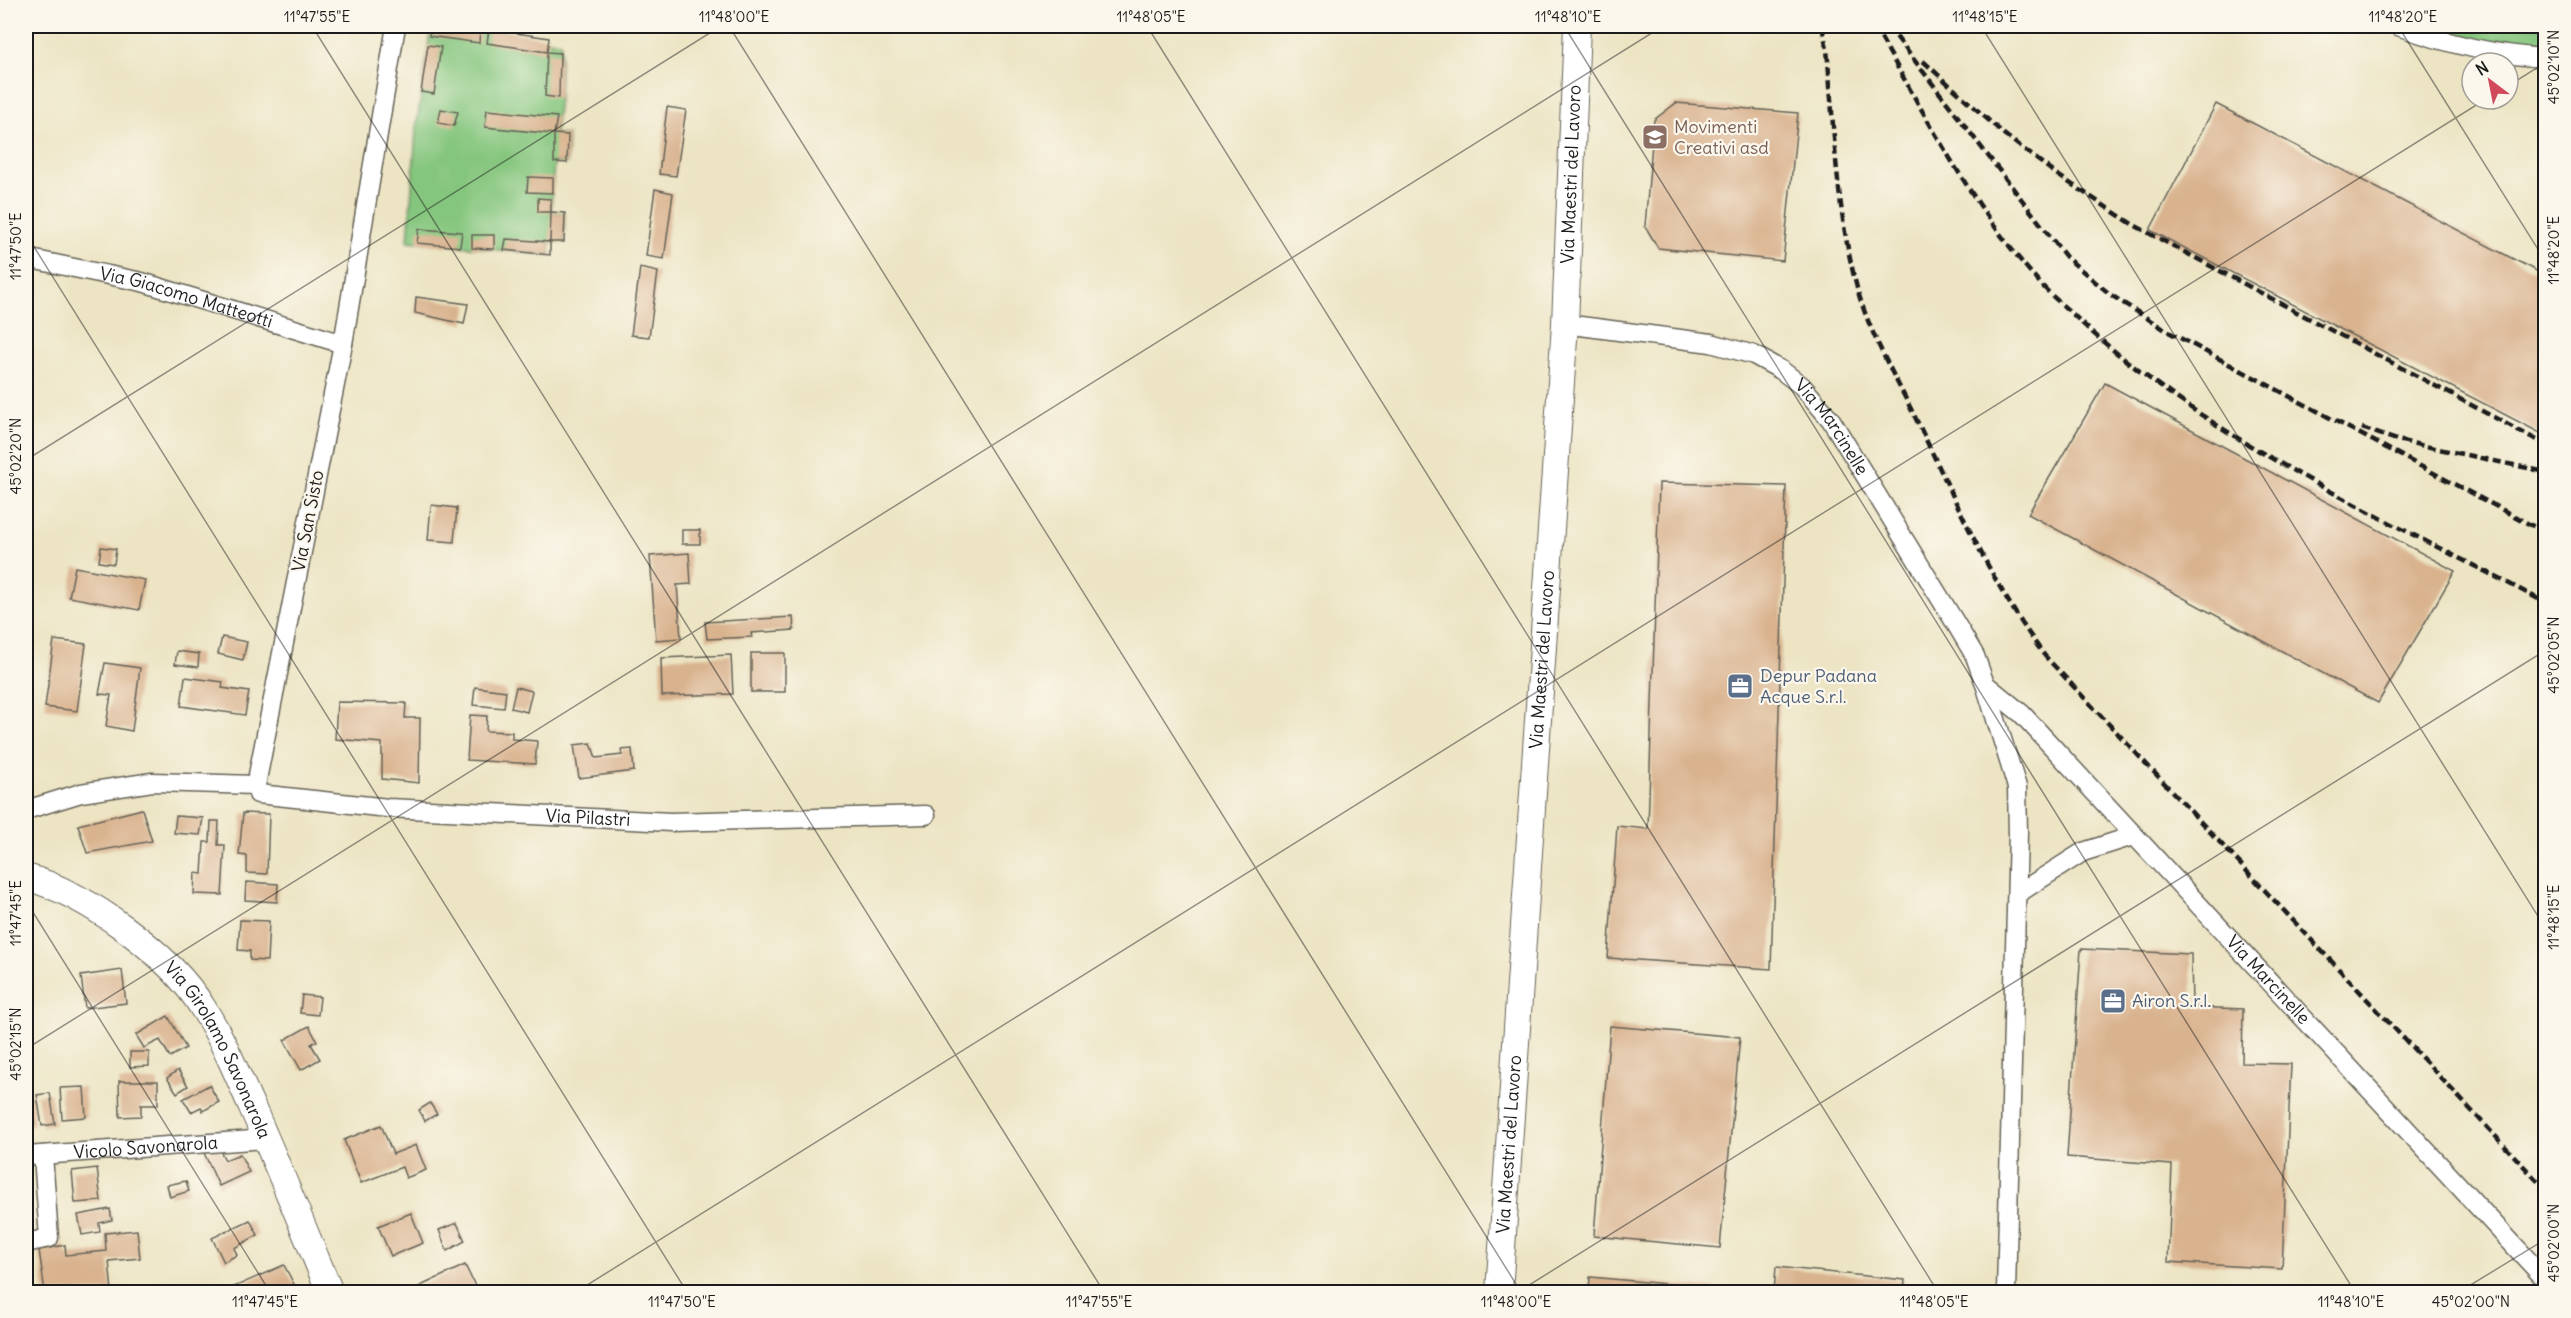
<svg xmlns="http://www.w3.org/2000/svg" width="2571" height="1318" viewBox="0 0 2571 1318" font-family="Delius,sans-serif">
<rect width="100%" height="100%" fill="#fbf7ec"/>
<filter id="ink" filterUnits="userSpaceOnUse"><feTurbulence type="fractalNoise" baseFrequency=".0167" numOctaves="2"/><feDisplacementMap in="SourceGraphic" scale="12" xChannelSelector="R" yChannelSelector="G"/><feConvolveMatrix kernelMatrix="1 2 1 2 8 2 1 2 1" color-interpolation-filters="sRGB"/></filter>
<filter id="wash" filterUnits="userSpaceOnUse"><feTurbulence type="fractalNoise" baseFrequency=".008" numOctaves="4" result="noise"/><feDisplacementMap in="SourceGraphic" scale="24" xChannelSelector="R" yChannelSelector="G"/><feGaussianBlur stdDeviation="1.35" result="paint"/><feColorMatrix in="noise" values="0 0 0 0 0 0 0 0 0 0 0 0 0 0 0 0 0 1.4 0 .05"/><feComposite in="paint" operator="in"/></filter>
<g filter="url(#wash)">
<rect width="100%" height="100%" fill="#ece4c3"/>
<g fill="#85c67e" stroke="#50714d" stroke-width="1.5">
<polygon points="431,26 489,29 561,42 559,98 555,134 568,135 567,163 554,163 551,212 565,213 564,242 550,242 550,255 408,241 416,130"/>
<polygon points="2419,26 2545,26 2545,42 2479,47"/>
</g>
<g id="blocks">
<g fill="#d9b28e">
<polygon points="431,26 480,30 479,43 429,36"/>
<polygon points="489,29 549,38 547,52 560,53 559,98 545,96 547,52 487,43"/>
<polygon points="428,45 441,47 434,94 421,92"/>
<polygon points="1676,103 1798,113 1783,261 1658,248 1645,226 1654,120"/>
<polygon points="2216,104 2546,276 2546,436 2150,230"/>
<polygon points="667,107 686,110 676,176 659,174"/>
<polygon points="441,109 458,112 454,126 438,123"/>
<polygon points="487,110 557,117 554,134 485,127"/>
<polygon points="554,134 568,135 567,163 554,162"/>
<polygon points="528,177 553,178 553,193 527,192"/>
<polygon points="655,189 673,193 664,259 646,256"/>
<polygon points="538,198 551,199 551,212 538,212"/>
<polygon points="551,212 565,213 564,242 550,242"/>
<polygon points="419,229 462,232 460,247 417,243"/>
<polygon points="472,235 494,235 494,249 472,248"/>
<polygon points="506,239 550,242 550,255 504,250"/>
<polygon points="640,268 658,272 649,337 631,335"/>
<polygon points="416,297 468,304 464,324 415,313"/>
<polygon points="2105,383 2455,571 2378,703 2028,514"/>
<polygon points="1659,483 1786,486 1771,969 1608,958 1617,826 1648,829"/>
<polygon points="431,505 457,508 454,542 428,540"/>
<rect x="682" y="530" width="18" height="14"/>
<polygon points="101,547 116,549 114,564 99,562"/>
<polygon points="689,553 691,584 677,585 681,638 656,640 650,556"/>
<polygon points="75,567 145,580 139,610 69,597"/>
<polygon points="793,617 794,630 751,633 752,637 707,639 705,622"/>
<polygon points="222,637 247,642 243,660 218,654"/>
<polygon points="54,640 86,644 77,711 45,707"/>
<polygon points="177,651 199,654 198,667 175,664"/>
<rect x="751" y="653" width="34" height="39"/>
<polygon points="731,655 733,694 662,696 661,658"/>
<polygon points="105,663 140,668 132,731 106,726 111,695 99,694"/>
<polygon points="185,677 223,682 222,688 249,692 245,715 181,706"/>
<polygon points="475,687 506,691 504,708 473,705"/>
<polygon points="516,687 532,691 527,712 511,708"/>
<polygon points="337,702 406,703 405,718 420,718 419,783 382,779 382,743 335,739"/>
<polygon points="470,715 487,716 486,731 512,732 512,739 537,741 535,764 467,760"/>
<polygon points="591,743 596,758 622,755 621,750 632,749 634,771 579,778 574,745"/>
<polygon points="142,809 152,841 87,853 78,825"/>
<polygon points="243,813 269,814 267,874 247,873 247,856 239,855"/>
<polygon points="176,816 203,818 200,835 174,833"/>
<polygon points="211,821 219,821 218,845 225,845 222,895 194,894 195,873 202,874 204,842 210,842"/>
<polygon points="246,882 278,884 277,902 245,900"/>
<polygon points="240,920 269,921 267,961 250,960 250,951 238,950"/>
<polygon points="2081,949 2191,954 2192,1007 2243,1009 2242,1063 2291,1064 2282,1269 2168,1262 2172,1165 2067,1157"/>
<polygon points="122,970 126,1003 85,1008 81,976"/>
<polygon points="302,995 320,997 318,1015 300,1013"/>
<polygon points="168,1016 186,1048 170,1057 160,1040 144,1048 136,1035"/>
<polygon points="309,1026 317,1041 311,1044 320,1059 301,1070 284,1040"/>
<polygon points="1610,1026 1740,1037 1720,1248 1594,1236"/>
<polygon points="130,1052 149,1052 149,1066 130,1067"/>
<polygon points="178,1070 188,1086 177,1093 167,1078"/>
<polygon points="119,1081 158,1081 158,1105 141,1105 141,1116 120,1117"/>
<polygon points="209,1085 219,1102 203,1111 201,1107 191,1112 183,1099"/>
<polygon points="84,1087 86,1117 62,1119 60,1088"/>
<polygon points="50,1093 55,1124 42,1126 37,1095"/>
<polygon points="31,1094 34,1125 26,1125 26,1095"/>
<polygon points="430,1103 437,1114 425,1121 419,1110"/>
<polygon points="381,1125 393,1154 416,1145 426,1170 406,1178 402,1167 361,1183 344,1140"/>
<polygon points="218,1147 225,1160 240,1154 249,1172 219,1186 204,1153"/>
<polygon points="97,1168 101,1201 75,1203 72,1171"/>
<polygon points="186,1181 189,1191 170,1197 167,1185"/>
<polygon points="110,1209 112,1220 99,1223 100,1232 82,1235 78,1215"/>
<polygon points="411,1213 423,1243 391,1256 378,1226"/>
<polygon points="250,1220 258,1235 234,1248 237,1255 224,1262 212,1238"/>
<polygon points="457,1223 465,1241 447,1251 439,1230"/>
<polygon points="137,1230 140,1258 109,1261 112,1291 45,1292 39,1250 65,1245 66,1255 106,1251 105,1233"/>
<polygon points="284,1265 298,1292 228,1292 227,1290"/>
<polygon points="465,1265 478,1292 408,1292"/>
<polygon points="1776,1267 1905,1280 1904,1292 1774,1292"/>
<polygon points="1590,1277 1721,1289 1720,1292 1589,1292"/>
</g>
</g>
</g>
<g filter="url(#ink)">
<use href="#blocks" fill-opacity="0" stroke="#656256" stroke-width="1.5"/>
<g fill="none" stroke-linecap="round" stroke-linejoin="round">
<defs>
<g id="street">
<path id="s1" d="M396,26l-53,318 -87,441 2,9 130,14 283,14 255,-7"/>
<path d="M2398,26c49,18 95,29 148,32"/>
<path id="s2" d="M26,258l116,24 201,62"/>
<path id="s3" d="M1565,324l146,19 43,12 27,15 21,16 29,34 125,204 19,32 10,28 37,30 524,566"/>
<polyline points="1985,684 2017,787 2018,833 2006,1292"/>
<polyline points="26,810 81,793 152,782 256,785"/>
<polyline points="2017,894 2083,852 2133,836"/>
<path id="s4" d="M26,1156l240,-17"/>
<polyline points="26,1243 49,1238 43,1155"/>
</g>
<g id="secondary">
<path id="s5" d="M26,877c61,17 144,77 177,131 20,31 34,66 49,99 27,61 52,123 78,185"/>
<path id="s6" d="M1499,1292l66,-968 12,-298"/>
</g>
</defs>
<use href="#street" stroke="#656256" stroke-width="21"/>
<use href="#secondary" stroke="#656256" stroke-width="28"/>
<use href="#street" stroke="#fff" stroke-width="18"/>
<use href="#secondary" stroke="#fff" stroke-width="26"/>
<g stroke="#1c1c1c" stroke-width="4.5" stroke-dasharray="9 4.5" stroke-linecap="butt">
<path d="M1822,26l5,23c7,78 9,159 29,235 12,48 39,92 61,137 39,80 74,163 128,235l501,534"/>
<path d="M1874,26c51,88 97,180 165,256 13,15 29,27 43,41 131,120 307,197 464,280"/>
<polyline points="1888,26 2066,257 2111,295 2167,331 2546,533"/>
<polyline points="1923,61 2005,135 2056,174 2132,224 2546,445"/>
<polyline points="2362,428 2397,440 2546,472"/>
</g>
</g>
</g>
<path fill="none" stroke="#1c1c1c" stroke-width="1.5" stroke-opacity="0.45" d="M312,26l792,1266M729,26l792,1266M1147,26l791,1266M1564,26l791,1266M1981,26l565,903M2398,26l148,236M2508,86l38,-24M26,234l661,1058M26,460l695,-434M26,901l244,391M26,1049l1637,-1023M576,1292l1910,-1193M1518,1292l1028,-642M2459,1292l87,-53"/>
<defs>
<symbol id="school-square" viewBox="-11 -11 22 22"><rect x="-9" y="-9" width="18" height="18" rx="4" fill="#8d6e63" stroke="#fbf7ec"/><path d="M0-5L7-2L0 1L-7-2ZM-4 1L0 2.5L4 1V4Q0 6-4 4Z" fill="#fff"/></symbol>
<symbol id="office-square" viewBox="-11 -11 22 22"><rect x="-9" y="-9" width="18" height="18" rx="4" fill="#5c6f8a" stroke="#fbf7ec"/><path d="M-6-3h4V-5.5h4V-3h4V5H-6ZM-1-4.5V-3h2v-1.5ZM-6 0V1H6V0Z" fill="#fff"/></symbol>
</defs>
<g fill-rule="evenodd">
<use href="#school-square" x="1640" y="122" width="30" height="30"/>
<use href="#office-square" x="1725" y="671" width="30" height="30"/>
<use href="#office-square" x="2098" y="986" width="30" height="30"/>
</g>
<g text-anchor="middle" stroke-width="4.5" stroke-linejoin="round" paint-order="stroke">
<g font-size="18" fill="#785e54" stroke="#fbf7ec" text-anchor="start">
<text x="1674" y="133">Movimenti<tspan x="1674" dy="21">Creativi asd</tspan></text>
</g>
<g font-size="18" fill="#1c1c1c" stroke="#fbf7ec">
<text dy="6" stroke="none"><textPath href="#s6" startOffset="1120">Via Maestri del Lavoro</textPath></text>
<text dy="6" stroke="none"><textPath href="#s2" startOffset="165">Via Giacomo Matteotti</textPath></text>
<text dy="6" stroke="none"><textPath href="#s3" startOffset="300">Via Marcinelle</textPath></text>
<text transform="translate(308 521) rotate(-79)" y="6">Via San Sisto</text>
<text dy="6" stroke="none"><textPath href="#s6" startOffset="634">Via Maestri del Lavoro</textPath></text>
<text dy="6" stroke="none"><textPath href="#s1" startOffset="1112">Via Pilastri</textPath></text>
<text dy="6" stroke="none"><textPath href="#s3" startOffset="1010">Via Marcinelle</textPath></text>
<text dy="6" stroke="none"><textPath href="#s5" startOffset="268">Via Girolamo Savonarola</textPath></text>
<text dy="6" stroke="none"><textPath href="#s6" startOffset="148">Via Maestri del Lavoro</textPath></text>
<text dy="6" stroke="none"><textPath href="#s4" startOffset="120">Vicolo Savonarola</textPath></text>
</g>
<g font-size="18" fill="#4e5e75" stroke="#fbf7ec" text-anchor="start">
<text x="1760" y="682">Depur Padana<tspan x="1760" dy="21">Acque S.r.l.</tspan></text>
<text x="2132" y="1007">Airon S.r.l.</text>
</g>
</g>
<rect width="2571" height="1318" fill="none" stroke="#fbf7ec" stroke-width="66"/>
<g transform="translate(2490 81) rotate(328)"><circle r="28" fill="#fbf7ec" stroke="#a29f99" stroke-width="1.5"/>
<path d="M0-4.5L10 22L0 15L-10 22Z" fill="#d1495b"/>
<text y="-9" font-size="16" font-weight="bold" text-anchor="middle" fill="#1c1c1c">N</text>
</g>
<rect x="33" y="33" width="2505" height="1252" fill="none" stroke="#1c1c1c" stroke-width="2"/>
<g font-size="15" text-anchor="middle" fill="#1c1c1c">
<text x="317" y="22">11°47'55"E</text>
<text x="734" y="22">11°48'00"E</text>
<text x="1151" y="22">11°48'05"E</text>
<text x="1568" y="22">11°48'10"E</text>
<text x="1985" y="22">11°48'15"E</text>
<text x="2403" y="22">11°48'20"E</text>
<text transform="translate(2554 67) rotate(-90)" y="5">45°02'10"N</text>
<text transform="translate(16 246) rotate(-90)" y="5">11°47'50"E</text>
<text transform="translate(2554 250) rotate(-90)" y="5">11°48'20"E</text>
<text transform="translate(16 456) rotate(-90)" y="5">45°02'20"N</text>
<text transform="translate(2554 655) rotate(-90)" y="5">45°02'05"N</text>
<text transform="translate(16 913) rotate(-90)" y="5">11°47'45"E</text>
<text transform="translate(2554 917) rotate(-90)" y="5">11°48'15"E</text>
<text transform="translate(16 1044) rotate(-90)" y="5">45°02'15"N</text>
<text transform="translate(2554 1243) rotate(-90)" y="5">45°02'00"N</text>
<text x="265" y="1307">11°47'45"E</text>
<text x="682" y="1307">11°47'50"E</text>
<text x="1099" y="1307">11°47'55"E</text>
<text x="1516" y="1307">11°48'00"E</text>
<text x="1934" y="1307">11°48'05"E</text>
<text x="2351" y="1307">11°48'10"E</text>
<text x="2471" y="1307">45°02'00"N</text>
</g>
</svg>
